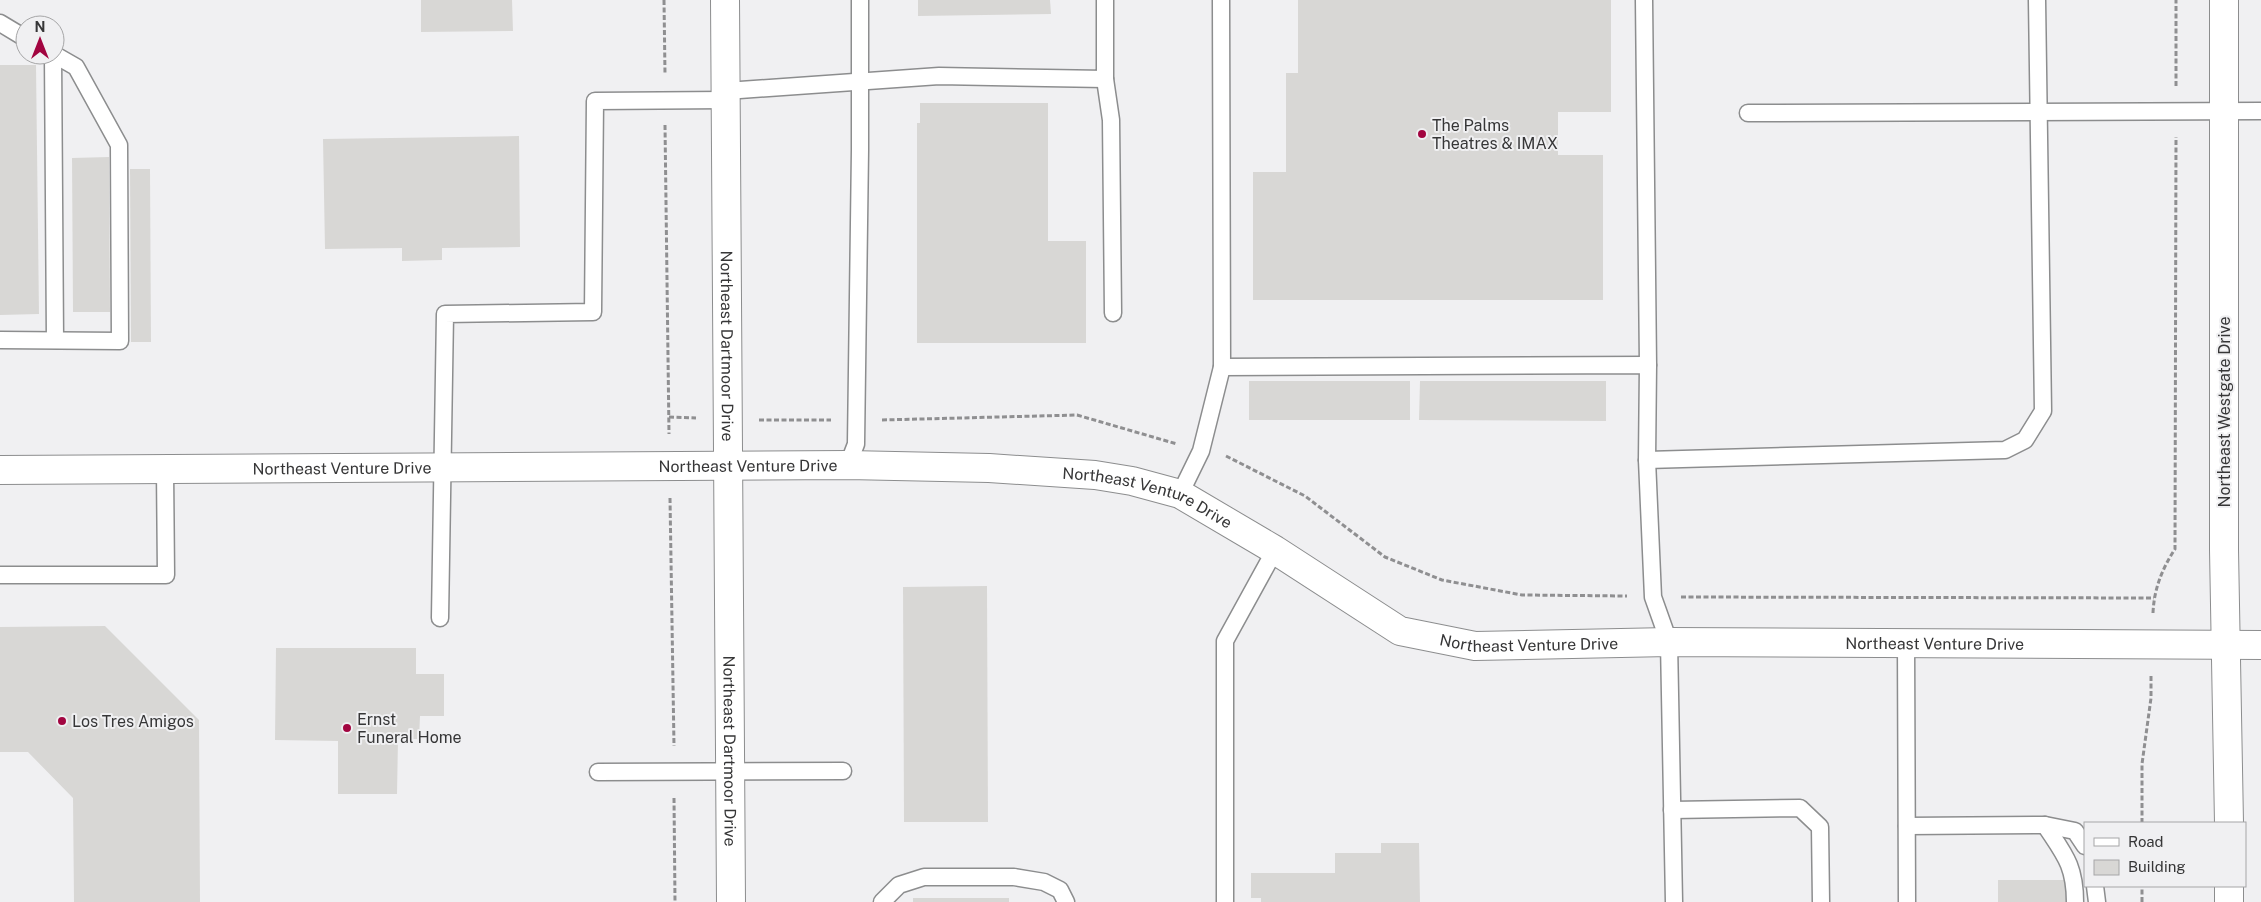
<svg xmlns="http://www.w3.org/2000/svg" width="2261" height="902" viewBox="0 0 2261 902" font-family="'Public Sans',sans-serif">
<rect width="100%" height="100%" fill="#f0f0f2"/>
<g fill="#d8d7d5">
<polygon points="421,0 512,0 513,31 421,32"/>
<polygon points="918,0 1050,0 1051,14 918,16"/>
<polygon points="1298,0 1611,0 1611,112 1558,112 1558,155 1603,155 1603,300 1253,300 1253,172 1286,172 1286,73 1298,73"/>
<polygon points="0,65 36,65 39,314 0,315"/>
<polygon points="920,103 1048,103 1048,241 1086,241 1086,343 917,343 917,123 920,123"/>
<polygon points="519,136 520,247 442,248 442,260 402,261 402,248 325,249 323,139"/>
<polygon points="109,157 110,312 73,312 72,158"/>
<polygon points="130,169 150,169 151,342 131,342"/>
<rect x="1249" y="381" width="161" height="39"/>
<polygon points="1420,381 1606,381 1606,421 1419,420"/>
<polygon points="987,586 988,822 904,822 903,587"/>
<polygon points="105,626 199,720 200,902 74,902 73,798 28,752 0,752 0,627"/>
<polygon points="276,648 416,648 416,674 444,674 444,716 420,716 419,739 398,739 397,794 338,794 338,741 275,740"/>
<polygon points="1381,843 1419,843 1420,902 1261,902 1261,898 1251,898 1251,873 1335,873 1335,853 1381,853"/>
<rect x="1998" y="880" width="73" height="22"/>
<rect x="913" y="898" width="96" height="4"/>
</g>
<g fill="none" stroke-linecap="round" stroke-linejoin="round">
<defs>
<g id="service">
<polyline points="1221,0 1222,367"/>
<polyline points="1644,0 1648,365"/>
<polyline points="0,23 25,38"/>
<polyline points="53,55 55,340"/>
<polyline points="1105,79 1111,120 1113,313"/>
<polyline points="726,91 939,76 1105,79 1105,0"/>
<polyline points="1748,113 2261,111"/>
<polyline points="0,340 120,341 119,145 76,67 55,55"/>
<polyline points="1647,460 2005,450 2025,440 2043,411 2037,0"/>
<polyline points="848,465 856,444 860,150 860,0"/>
<polyline points="1180,494 1201,451 1222,367 1648,365 1647,460 1653,597 1669,642 1674,902"/>
<polyline points="0,575 166,575 165,470"/>
<polyline points="440,618 445,314 593,312 595,101 726,100"/>
<polyline points="1906,642 1907,902"/>
<polyline points="598,772 843,771"/>
<polyline points="1672,810 1800,808 1820,827 1821,902"/>
<path d="M2045,825c19,29 30,40 30,77"/>
<polyline points="1907,826 2045,825 2075,831 2085,846"/>
<polyline points="2095,886 2097,902"/>
<polyline points="882,902 899,885 924,877 1014,877 1044,882 1060,890 1066,902"/>
<polyline points="1225,902 1225,641 1275,550"/>
</g>
<g id="minor">
<path id="s1" d="M725,0l6,902"/>
<polyline points="2224,0 2224,550 2229,823"/>
<path id="s2" d="M0,470l848,-5 141,3 106,7 37,6 48,13 95,56 125,81 75,15 194,-4 592,3"/>
<polyline points="2229,886 2229,902"/>
</g>
</defs>
<use href="#service" stroke="#8c8d8e" stroke-width="19"/>
<use href="#minor" stroke="#8c8d8e" stroke-width="30"/>
<g stroke="#8f8f91" stroke-width="3" stroke-dasharray="5 2.5" stroke-linecap="butt">
<polyline points="664,0 665,74"/>
<polyline points="2176,86 2176,0"/>
<polyline points="665,125 669,434"/>
<polyline points="669,417 696,418"/>
<polyline points="759,420 831,420"/>
<polyline points="882,420 1077,415 1177,444"/>
<polyline points="1226,456 1305,496 1385,557 1442,580 1522,595 1627,596"/>
<polyline points="670,498 674,746"/>
<polyline points="1681,597 2154,598"/>
<path d="M2153,613c1,-24 9,-44 22,-64l1,-412"/>
<polyline points="674,798 675,902"/>
<polyline points="2142,823 2142,764 2151,698 2151,675"/>
<polyline points="2142,902 2142,886"/>
</g>
<use href="#service" stroke="#fff" stroke-width="16"/>
<use href="#minor" stroke="#fff" stroke-width="28"/>
</g>
<g fill="#a20540" stroke="#f0f0f2" stroke-width="2">
<circle cx="1422" cy="134" r="5"/>
<circle cx="62" cy="721" r="5"/>
<circle cx="347" cy="728" r="5"/>
</g>
<g text-anchor="middle" stroke-width="4" stroke-linejoin="round" paint-order="stroke">
<g font-size="16" fill="#363637" stroke="#f0f0f2" text-anchor="start">
<text x="1432" y="131">The Palms<tspan x="1432" dy="18">Theatres &amp; IMAX</tspan></text>
<text x="357" y="725">Ernst<tspan x="357" dy="18">Funeral Home</tspan></text>
<text x="72" y="727">Los Tres Amigos</text>
</g>
<g font-size="16" fill="#363637" stroke="#f0f0f2">
<text dy="6" stroke="none"><textPath href="#s1" startOffset="346">Northeast Dartmoor Drive</textPath></text>
<text transform="translate(2224 412) rotate(-90)" y="6">Northeast Westgate Drive</text>
<text dy="6" stroke="none"><textPath href="#s2" startOffset="748">Northeast Venture Drive</textPath></text>
<text dy="6" stroke="none"><textPath href="#s2" startOffset="342">Northeast Venture Drive</textPath></text>
<text dy="6" stroke="none"><textPath href="#s2" startOffset="1152">Northeast Venture Drive</textPath></text>
<text dy="6" stroke="none"><textPath href="#s2" startOffset="1572">Northeast Venture Drive</textPath></text>
<text dy="6" stroke="none"><textPath href="#s2" startOffset="1978">Northeast Venture Drive</textPath></text>
<text dy="6" stroke="none"><textPath href="#s1" startOffset="751">Northeast Dartmoor Drive</textPath></text>
</g>
</g>
<rect x="2084" y="822" width="162" height="65" fill="#f0f0f2" stroke="#a6a6a7"/>
<rect x="2094" y="838" width="25" height="8" fill="#ffffff" stroke="#a6a6a7"/>
<text x="2128" y="847" font-size="15" fill="#363637">Road</text>
<rect x="2094" y="860" width="25" height="15" fill="#d8d7d5" stroke="#a6a6a7"/>
<text x="2128" y="872" font-size="15" fill="#363637">Building</text>
<g transform="translate(40 40)"><circle r="24" fill="#f0f0f2" stroke="#a6a6a7"/>
<path d="M0-4L9 19L0 12L-9 19Z" fill="#a20540"/>
<text y="-8" font-size="14" font-weight="bold" text-anchor="middle" fill="#363637">N</text>
</g>
</svg>
